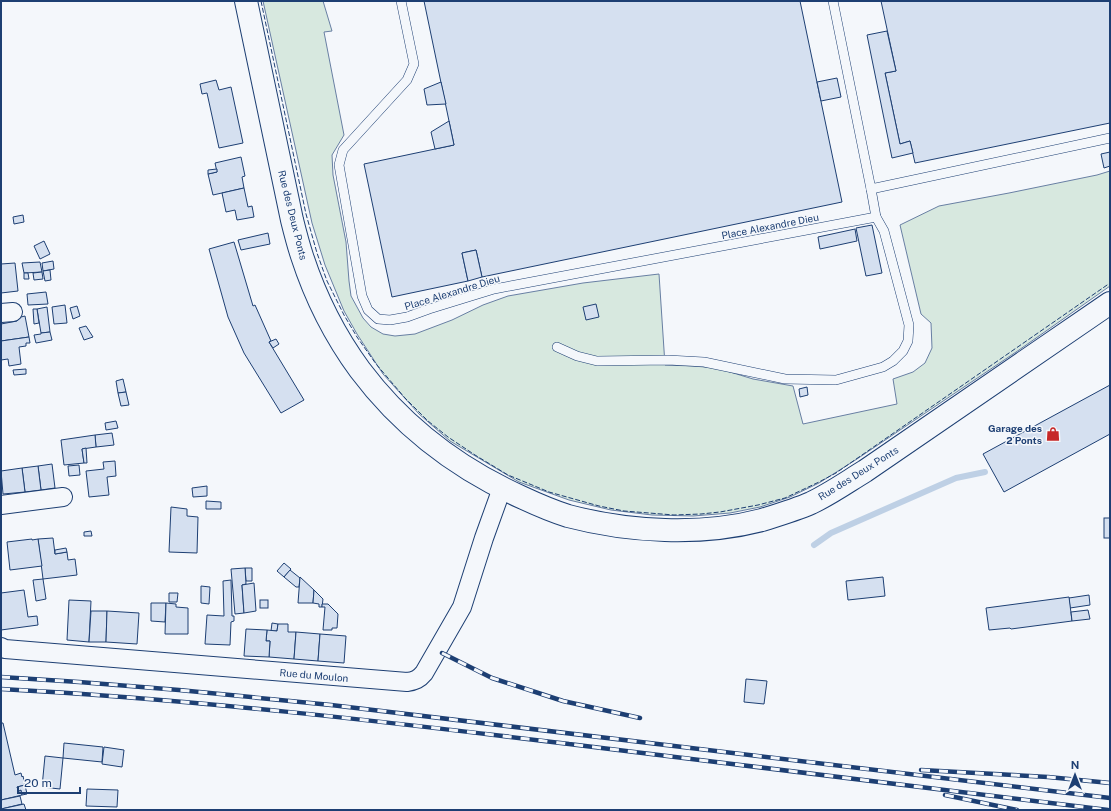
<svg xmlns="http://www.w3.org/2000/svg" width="1111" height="811" viewBox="0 0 1111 811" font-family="'Public Sans',sans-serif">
<rect width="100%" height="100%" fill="#f4f7fb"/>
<polygon fill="#d7e8df" stroke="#687fa3" points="263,1 323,1 332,31 324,32 344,135 332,155 333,175 346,242 349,281 351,296 363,318 371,327 383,334 395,336 415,334 452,320 483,305 508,296 583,283 659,274 665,365 693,366 717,368 753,379 793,386 803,424 897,404 893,379 913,372 925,363 932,348 931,323 921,314 900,225 939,206 1009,193 1097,175 1110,171 1110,286 1019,350 857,459 819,483 790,497 760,507 730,513 693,516 652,515 611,510 569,500 519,482 450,441 419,414 383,374 357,334 344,311 325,265 312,223"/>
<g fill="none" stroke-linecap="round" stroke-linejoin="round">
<polyline stroke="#bed0e5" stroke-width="6" points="814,545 831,533 956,478 985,472"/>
</g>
<g fill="#d5e0f0" stroke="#1d3f73">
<polygon points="424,1 800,1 842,202 482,277 476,250 462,253 468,281 392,297 364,164 454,145"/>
<polygon points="881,1 1110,1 1110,123 915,163 910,141 900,144 885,73 896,71"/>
<polygon points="887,31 896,71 885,73 900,144 910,141 913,153 892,158 867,35"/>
<polygon points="837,78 841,97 821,101 817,82"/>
<polygon points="216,80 219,90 231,87 243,143 219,148 207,93 202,94 200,84"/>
<polygon points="441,82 446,104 427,105 424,89"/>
<polygon points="449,121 454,145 435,149 431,132"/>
<polygon points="1110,152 1110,166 1104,168 1101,154"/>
<polygon points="241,157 245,176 242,177 244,188 213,195 208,174 217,172 215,163"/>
<polygon points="217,169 217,172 208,174 208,170"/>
<polygon points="244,188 248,207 252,206 254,217 237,220 235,210 226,212 222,193"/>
<polygon points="23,215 24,222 14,224 13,217"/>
<polygon points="872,225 882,273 866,276 856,228"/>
<polygon points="855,229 857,241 820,249 818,237"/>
<polygon points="268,233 270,244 241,250 238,240"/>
<polygon points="44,241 50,254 40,259 34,246"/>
<polygon points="234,242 253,306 255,305 271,341 269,342 304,400 281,413 244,353 228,317 209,249"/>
<polygon points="476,250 482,277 468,281 462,253"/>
<polygon points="53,261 54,269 43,271 42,263"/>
<polygon points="40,262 42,272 24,273 22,263"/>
<polygon points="15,263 18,291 1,293 1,264"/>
<polygon points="50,270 51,280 45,281 43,271"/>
<polygon points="42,272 43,279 34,280 33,273"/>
<polygon points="24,273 28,273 29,279 24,279"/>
<polygon points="46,292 48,304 28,305 27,294"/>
<polygon points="596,304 599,317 586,320 583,307"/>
<polygon points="65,305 67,323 54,324 52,307"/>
<polygon points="77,306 80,316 73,319 70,308"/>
<polygon points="47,307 50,332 41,333 37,309"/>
<polygon points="33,309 37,309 39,323 34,324"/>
<polygon points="25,316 29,337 1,341 1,324 17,321 17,318"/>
<polygon points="86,326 93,337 84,340 79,328"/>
<polygon points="50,332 52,340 36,343 34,335 41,334 41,333"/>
<polygon points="29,337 30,343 26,343 26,346 19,347 21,364 9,366 8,359 1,360 1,341"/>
<polygon points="276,339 279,344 273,348 269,342"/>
<polygon points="26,369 26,374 14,375 13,370"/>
<polygon points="123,379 126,392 118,393 116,381"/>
<polygon points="1110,385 1110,434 1004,492 983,454"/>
<polygon points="807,387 808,395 800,397 799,389"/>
<polygon points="126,392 129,405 121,406 118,393"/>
<polygon points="116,421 118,428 106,430 105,423"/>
<polygon points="112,433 114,445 96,447 95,435"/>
<polygon points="95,435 96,447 82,449 84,463 64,465 61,440"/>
<polygon points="86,448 87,463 84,463 82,449"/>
<polygon points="115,461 116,476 107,477 109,495 89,497 86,471 104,469 103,462"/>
<polygon points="52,464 55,488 41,490 38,466"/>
<polygon points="79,465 80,475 69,476 68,466"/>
<polygon points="38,466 41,490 25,492 22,468"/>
<polygon points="22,468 25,492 3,494 1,471"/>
<polygon points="207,486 207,496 193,497 192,488"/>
<polygon points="206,501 221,502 221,509 206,509"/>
<polygon points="171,507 187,509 187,516 198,517 197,553 169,552"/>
<rect x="1104" y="518" width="6" height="20"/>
<polygon points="91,531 92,536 84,536 84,532"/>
<polygon points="53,538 55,554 67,552 68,560 75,559 77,575 43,579 38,539"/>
<polygon points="32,539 32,540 38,539 42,566 10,570 7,542"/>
<polygon points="66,548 67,552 55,554 55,550"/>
<polygon points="284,563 291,569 284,577 277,571"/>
<polygon points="245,568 252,568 252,581 246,581"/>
<polygon points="245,568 246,584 242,585 244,613 235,614 231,569"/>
<polygon points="290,570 300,578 299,587 296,587 284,577"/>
<polygon points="300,577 314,590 313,603 298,603"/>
<polygon points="883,577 885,596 848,600 846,581"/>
<polygon points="43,579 46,599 36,601 33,580"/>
<polygon points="231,580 232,616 234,616 234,621 231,622 230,645 205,644 207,615 224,616 223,581"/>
<polygon points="254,583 256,611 244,613 242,585"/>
<polygon points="201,586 210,587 209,604 201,603"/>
<polygon points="24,590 28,617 37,616 38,625 1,630 1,593"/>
<polygon points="314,590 323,599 322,607 319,607 319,604 313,603"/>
<polygon points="169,593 178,593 177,602 169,602"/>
<polygon points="1089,595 1090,605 1070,608 1069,598"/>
<polygon points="1069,597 1072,621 1011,629 1010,628 989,630 986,608"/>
<polygon points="69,600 91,601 89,642 67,640"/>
<rect x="260" y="600" width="8" height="8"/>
<polygon points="151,603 166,603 165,622 151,621"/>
<polygon points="166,603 176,604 176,607 188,608 188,634 165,634"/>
<polygon points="322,604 328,604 338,614 337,628 332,628 332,630 323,630 325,607 322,607"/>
<polygon points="1088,610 1090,619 1072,621 1071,612"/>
<polygon points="91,611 107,611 106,642 89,642"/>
<polygon points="107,611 139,613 137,644 106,642"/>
<polygon points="272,623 278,624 277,631 271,631"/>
<polygon points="278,624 288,624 288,632 296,632 294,659 269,657 270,641 266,641 267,630 277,631"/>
<polygon points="246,629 267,630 266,641 270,641 269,657 244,656"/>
<polygon points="296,632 320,634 318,661 294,659"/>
<polygon points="320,634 346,636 344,663 318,661"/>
<polygon points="746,679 767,681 764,704 744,702"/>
<polygon points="1,723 3,723 15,775 21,773 22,777 23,776 25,785 17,787 19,791 21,790 22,795 1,800"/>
<polygon points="64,743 103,747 102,762 63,758"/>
<polygon points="104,747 124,750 122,767 102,764"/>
<polygon points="45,756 63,758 60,789 42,787"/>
<polygon points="25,785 27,794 22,795 21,790 19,791 17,787"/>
<polygon points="87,789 118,790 117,807 86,806"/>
<polygon points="20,796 22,804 1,809 1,800"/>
<polygon points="24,804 26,810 1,810 1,809"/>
</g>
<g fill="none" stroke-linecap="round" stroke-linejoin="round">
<defs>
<g id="lane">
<polyline points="401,1 414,64 407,80 343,150 339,165 362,296 368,310 378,319 390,320 407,317 429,309 494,289 876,217 871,189"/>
<polyline points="833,1 871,189 1110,138"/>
<polyline points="557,347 577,356 597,361 668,360 704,362 785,379 836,380 883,367 893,361 903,351 908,341 909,325 884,231 876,217"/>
</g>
<g id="street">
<polyline points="1,313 13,312"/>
<polyline points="1,505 63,497"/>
<path d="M1,647l4,2 402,33c8,-1 12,-3 17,-9l38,-66 22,-69 18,-50"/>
</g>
<path id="primary" d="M246,1l46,219c3,12 6,24 10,36 13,40 33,80 58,114 42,56 97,98 161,127 15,7 31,14 47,19 61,16 133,20 194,4 16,-5 33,-10 49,-17 19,-9 36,-21 54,-32l245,-168"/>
</defs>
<use href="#lane" stroke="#1d3f73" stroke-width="10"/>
<use href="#street" stroke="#1d3f73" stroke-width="20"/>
<use href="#primary" stroke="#1d3f73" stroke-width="24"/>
<use href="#lane" stroke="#f4f7fb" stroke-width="9"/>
<use href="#street" stroke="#f4f7fb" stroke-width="18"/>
<use href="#primary" stroke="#f4f7fb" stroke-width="22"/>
<defs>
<g id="rail">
<polyline points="442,653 492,678 563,701 640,718"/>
<polyline points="1,677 79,682 179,690 331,705 1110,798"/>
<path d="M1,689c190,10 379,32 568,55 180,22 360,44 539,66"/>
<polyline points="921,770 1048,777 1110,783"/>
<polyline points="945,795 1017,810"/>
</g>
</defs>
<use href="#rail" stroke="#1d3f73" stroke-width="4.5"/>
<use href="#rail" stroke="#f4f7fb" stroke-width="3" stroke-dasharray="9" stroke-linecap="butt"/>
<polyline stroke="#1d3f73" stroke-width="1" stroke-dasharray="5 2" stroke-linecap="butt" points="261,1 306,214 317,253 327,281 344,315 357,337 376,364 405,398 428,421 448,437 475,455 508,475 549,492 599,506 624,511 674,515 701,514 720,512 758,505 785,498 819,482 836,473 1110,283"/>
</g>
<defs>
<symbol id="shop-bare" viewBox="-9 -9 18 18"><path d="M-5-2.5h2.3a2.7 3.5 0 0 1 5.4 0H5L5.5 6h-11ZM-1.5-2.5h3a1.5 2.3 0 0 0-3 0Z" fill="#c62828" stroke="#f4f7fb" stroke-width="2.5" paint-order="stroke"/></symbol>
</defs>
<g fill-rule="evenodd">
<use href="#shop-bare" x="1043" y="424" width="20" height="20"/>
</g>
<g text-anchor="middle" stroke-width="3" stroke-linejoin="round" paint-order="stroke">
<g font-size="10" fill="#1d3f73" stroke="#f4f7fb">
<text transform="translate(293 215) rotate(76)" y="4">Rue des Deux Ponts</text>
<text transform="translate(770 226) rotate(-11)" y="4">Place Alexandre Dieu</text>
<text transform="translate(452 292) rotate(-17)" y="4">Place Alexandre Dieu</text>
<text transform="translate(858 473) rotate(-32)" y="4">Rue des Deux Ponts</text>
<text transform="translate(314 675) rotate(5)" y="4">Rue du Moulon</text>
</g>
<g font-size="10" font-weight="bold" fill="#1d3f73" stroke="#f4f7fb" text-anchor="end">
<text x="1042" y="432">Garage des<tspan x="1042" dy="12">2 Ponts</tspan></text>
</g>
</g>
<rect width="1111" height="811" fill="none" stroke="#1d3f73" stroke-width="4"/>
<g transform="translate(1075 775)" stroke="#f4f7fb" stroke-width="3" paint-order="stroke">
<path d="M0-3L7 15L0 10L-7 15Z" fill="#1d3f73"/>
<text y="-6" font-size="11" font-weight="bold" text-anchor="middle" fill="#1d3f73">N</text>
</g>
<path d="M18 787v6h62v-6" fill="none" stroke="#1d3f73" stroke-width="2"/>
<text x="24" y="787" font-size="12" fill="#1d3f73" stroke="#f4f7fb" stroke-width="3" paint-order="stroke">20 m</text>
</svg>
